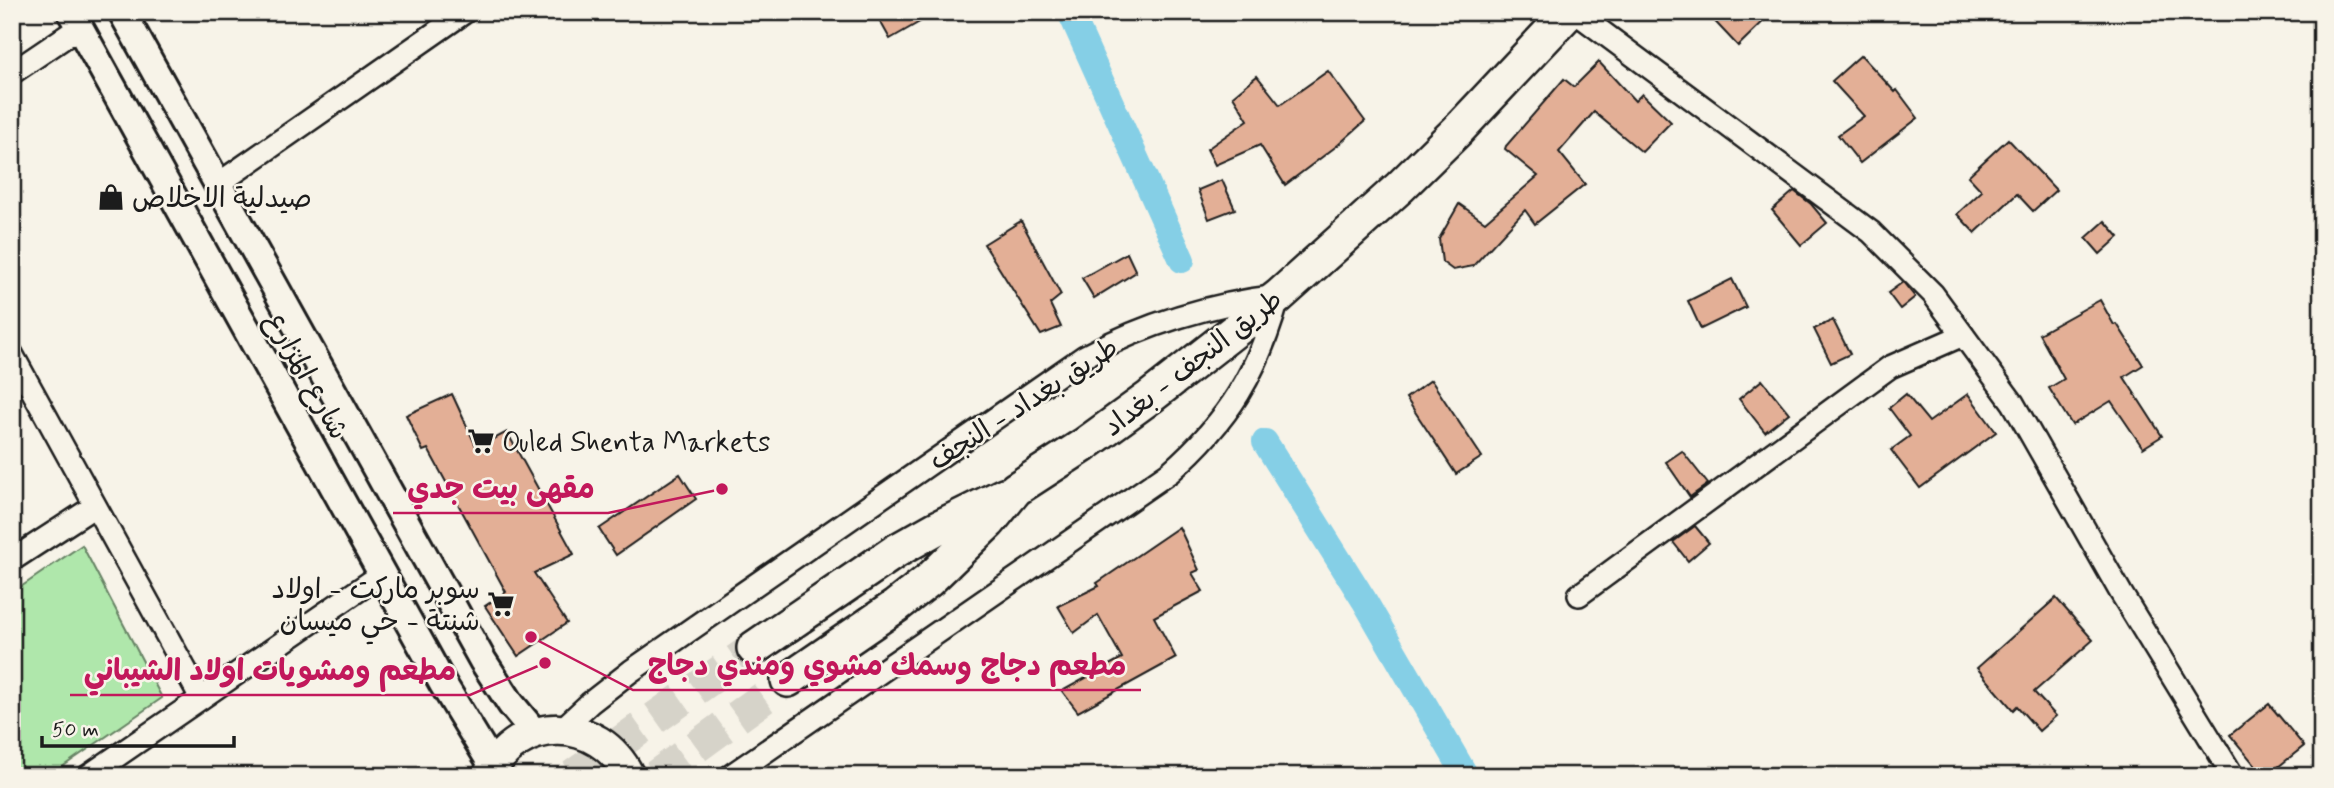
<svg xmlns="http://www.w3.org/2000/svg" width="2334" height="788" viewBox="0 0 2334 788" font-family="Mynerve,'Playpen Sans Arabic',sans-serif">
<rect width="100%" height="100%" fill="#f7f3e8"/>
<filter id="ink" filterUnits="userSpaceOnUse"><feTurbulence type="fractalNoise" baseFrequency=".0143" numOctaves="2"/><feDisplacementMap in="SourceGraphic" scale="14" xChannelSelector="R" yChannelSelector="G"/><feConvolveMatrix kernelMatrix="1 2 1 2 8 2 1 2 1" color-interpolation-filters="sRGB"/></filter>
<g filter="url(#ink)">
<polygon fill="#afe7ab" stroke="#668264" stroke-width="2" points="82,545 162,698 49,776 12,776 12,593"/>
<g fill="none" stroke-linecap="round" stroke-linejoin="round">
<g stroke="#85cfe6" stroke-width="26">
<polyline points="1070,12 1182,260"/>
<polyline points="1265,442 1364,600 1466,776"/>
</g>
</g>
<g fill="#e3af96" stroke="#1c1c1c" stroke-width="2">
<polygon points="875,12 937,12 890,39"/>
<polygon points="1706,12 1773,12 1738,46"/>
<polygon points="1861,55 1895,92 1897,90 1918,118 1860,163 1838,135 1864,116 1832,81"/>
<polygon points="1599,62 1635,101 1642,94 1671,122 1642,152 1594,112 1559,152 1585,184 1535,224 1525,210 1473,266 1453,270 1442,262 1439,239 1459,204 1485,222 1538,176 1505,149 1506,146 1564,79 1574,87"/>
<polygon points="1328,71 1365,121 1338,145 1285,185 1260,145 1215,165 1207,149 1248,120 1233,96 1257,76 1280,105"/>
<polygon points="2008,139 2056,190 2033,211 2017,194 1975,233 1957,214 1982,191 1968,176"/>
<polygon points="1222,180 1235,209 1209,219 1198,190"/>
<polygon points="1794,191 1811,204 1827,223 1801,245 1772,210"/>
<polygon points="1021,221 1061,295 1050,304 1061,327 1041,335 984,244"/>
<polygon points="2105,221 2119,237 2100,254 2086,238"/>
<polygon points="1127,253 1136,272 1094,298 1082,278"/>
<polygon points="1732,279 1746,307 1701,329 1688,301"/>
<polygon points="1903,282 1915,297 1900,309 1888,293"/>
<polygon points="2100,300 2114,325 2117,324 2143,365 2124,377 2162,436 2143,448 2111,401 2072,425 2049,388 2064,379 2039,334"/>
<polygon points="1833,320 1850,354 1831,363 1814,329"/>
<polygon points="1431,380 1482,457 1456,474 1406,398"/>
<polygon points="1762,380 1789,413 1765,432 1739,399"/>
<polygon points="452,394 477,448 507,432 574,554 534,573 567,623 518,656 485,606 506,592 428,449 423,451 406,415"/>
<polygon points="1906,394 1929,422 1968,394 1996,432 1920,488 1891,450 1910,436 1889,408"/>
<polygon points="1682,451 1708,484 1690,497 1666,462"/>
<polygon points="680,474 696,499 616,555 599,529"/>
<polygon points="1695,526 1709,543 1688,561 1673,542"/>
<polygon points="1179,527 1199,570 1192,573 1203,591 1154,617 1176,658 1078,712 1062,691 1122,658 1098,615 1074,633 1058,606 1099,586 1097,583"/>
<polygon points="2056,598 2093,640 2034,692 2056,716 2039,731 2017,706 2013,710 1977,668"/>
<polygon points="2269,704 2304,746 2267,776 2264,776 2230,735"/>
</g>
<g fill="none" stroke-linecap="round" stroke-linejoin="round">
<g stroke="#d6d3c9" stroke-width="33" stroke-dasharray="33 17" stroke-linecap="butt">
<polyline points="573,776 754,648"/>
<polyline points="656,776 788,680"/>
</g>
<defs>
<g id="minor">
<polyline points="1575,12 1871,232 1933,294 2013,403 2121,593 2233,776"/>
<polyline points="12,73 80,27"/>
<polyline points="218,184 465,12"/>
<polyline points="12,354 201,698"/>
<polyline points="12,560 95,506"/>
<polyline points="1579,595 1890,367 1963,335"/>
<path d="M562,729l28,-26 41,-32 454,-315c62,-33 124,-52 194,-60 -21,77 -50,124 -109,176l-440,304"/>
<polyline points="88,776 382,574"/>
</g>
<g id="tertiary">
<polyline points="71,12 443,684 493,766"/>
<polyline points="122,12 483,661 511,704 535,733"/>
</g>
<path id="secondary" d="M488,776c30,-62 111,-61 141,0"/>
<g id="primary">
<polyline points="754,648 896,551 935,529 1004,495"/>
<polyline points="788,680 896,606 929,580 989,522 1016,489 1084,445 1150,397 1279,296 1400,187 1458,130 1569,12"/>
</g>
</defs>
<use href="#minor" stroke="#1c1c1c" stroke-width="26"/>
<use href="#tertiary" stroke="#1c1c1c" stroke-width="32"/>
<use href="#secondary" stroke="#1c1c1c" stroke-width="35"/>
<use href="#primary" stroke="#1c1c1c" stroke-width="38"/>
<use href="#minor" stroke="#f7f3e8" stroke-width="21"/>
<use href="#tertiary" stroke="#f7f3e8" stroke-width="26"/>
<use href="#secondary" stroke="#f7f3e8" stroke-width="30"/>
<use href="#primary" stroke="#f7f3e8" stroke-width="33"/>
</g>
</g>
<defs>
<symbol id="shop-bare" viewBox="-9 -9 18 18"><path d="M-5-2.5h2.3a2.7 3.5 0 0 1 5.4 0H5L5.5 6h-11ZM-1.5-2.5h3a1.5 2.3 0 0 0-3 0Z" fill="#1c1c1c" stroke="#f7f3e8" stroke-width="2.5" paint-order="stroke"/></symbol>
<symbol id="supermarket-bare" viewBox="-9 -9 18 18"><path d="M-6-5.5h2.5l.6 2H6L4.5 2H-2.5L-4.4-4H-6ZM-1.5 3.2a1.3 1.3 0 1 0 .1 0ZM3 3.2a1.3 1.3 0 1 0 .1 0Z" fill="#1c1c1c" stroke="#f7f3e8" stroke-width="2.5" paint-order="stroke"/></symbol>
</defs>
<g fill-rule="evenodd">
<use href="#shop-bare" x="92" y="178" width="38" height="38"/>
<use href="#supermarket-bare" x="462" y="422" width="38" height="38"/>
<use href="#supermarket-bare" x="482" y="585" width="38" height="38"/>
</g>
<g text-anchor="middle" stroke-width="5" stroke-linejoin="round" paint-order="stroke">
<g font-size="28" fill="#1c1c1c" stroke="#f7f3e8" text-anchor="start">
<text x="132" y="207">صيدلية الاخلاص</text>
<text x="502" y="451">Ouled Shenta Markets</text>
<text x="480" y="598" text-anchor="end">سوبر ماركت - اولاد<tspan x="480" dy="32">شنتة - حي ميسان</tspan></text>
</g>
<g font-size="28" fill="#1c1c1c" stroke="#f7f3e8">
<text transform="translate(1192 362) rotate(-38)" y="10">طريق النجف - بغداد</text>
<text transform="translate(308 375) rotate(61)" y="10">شارع المزارع</text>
<text transform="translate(1023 403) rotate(-33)" y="10">طريق بغداد - النجف</text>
</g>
</g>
<path fill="none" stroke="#c2185b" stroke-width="2.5" d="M722 489L608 513H393M531 637L633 690H1141M545 663L470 695H70"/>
<g fill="#c2185b" stroke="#f7f3e8" stroke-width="2.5">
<circle cx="722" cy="489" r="7"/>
<circle cx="531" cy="637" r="7"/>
<circle cx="545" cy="663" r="7"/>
</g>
<g font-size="30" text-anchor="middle" font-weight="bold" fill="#c2185b" stroke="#f7f3e8" stroke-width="5" stroke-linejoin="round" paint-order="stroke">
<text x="501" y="498">مقهى بيت جدي</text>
<text x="887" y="675">مطعم دجاج وسمك مشوي ومندي دجاج</text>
<text x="270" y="680">مطعم ومشويات اولاد الشيباني</text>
</g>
<rect width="2334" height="788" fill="none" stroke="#f7f3e8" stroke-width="42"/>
<rect x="21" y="21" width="2292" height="746" fill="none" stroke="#1c1c1c" stroke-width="2.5" filter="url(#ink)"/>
<path d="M42 736v10h192v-10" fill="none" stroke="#1c1c1c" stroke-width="3.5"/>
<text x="52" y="736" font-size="21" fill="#1c1c1c" stroke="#f7f3e8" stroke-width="5" paint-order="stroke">50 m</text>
</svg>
